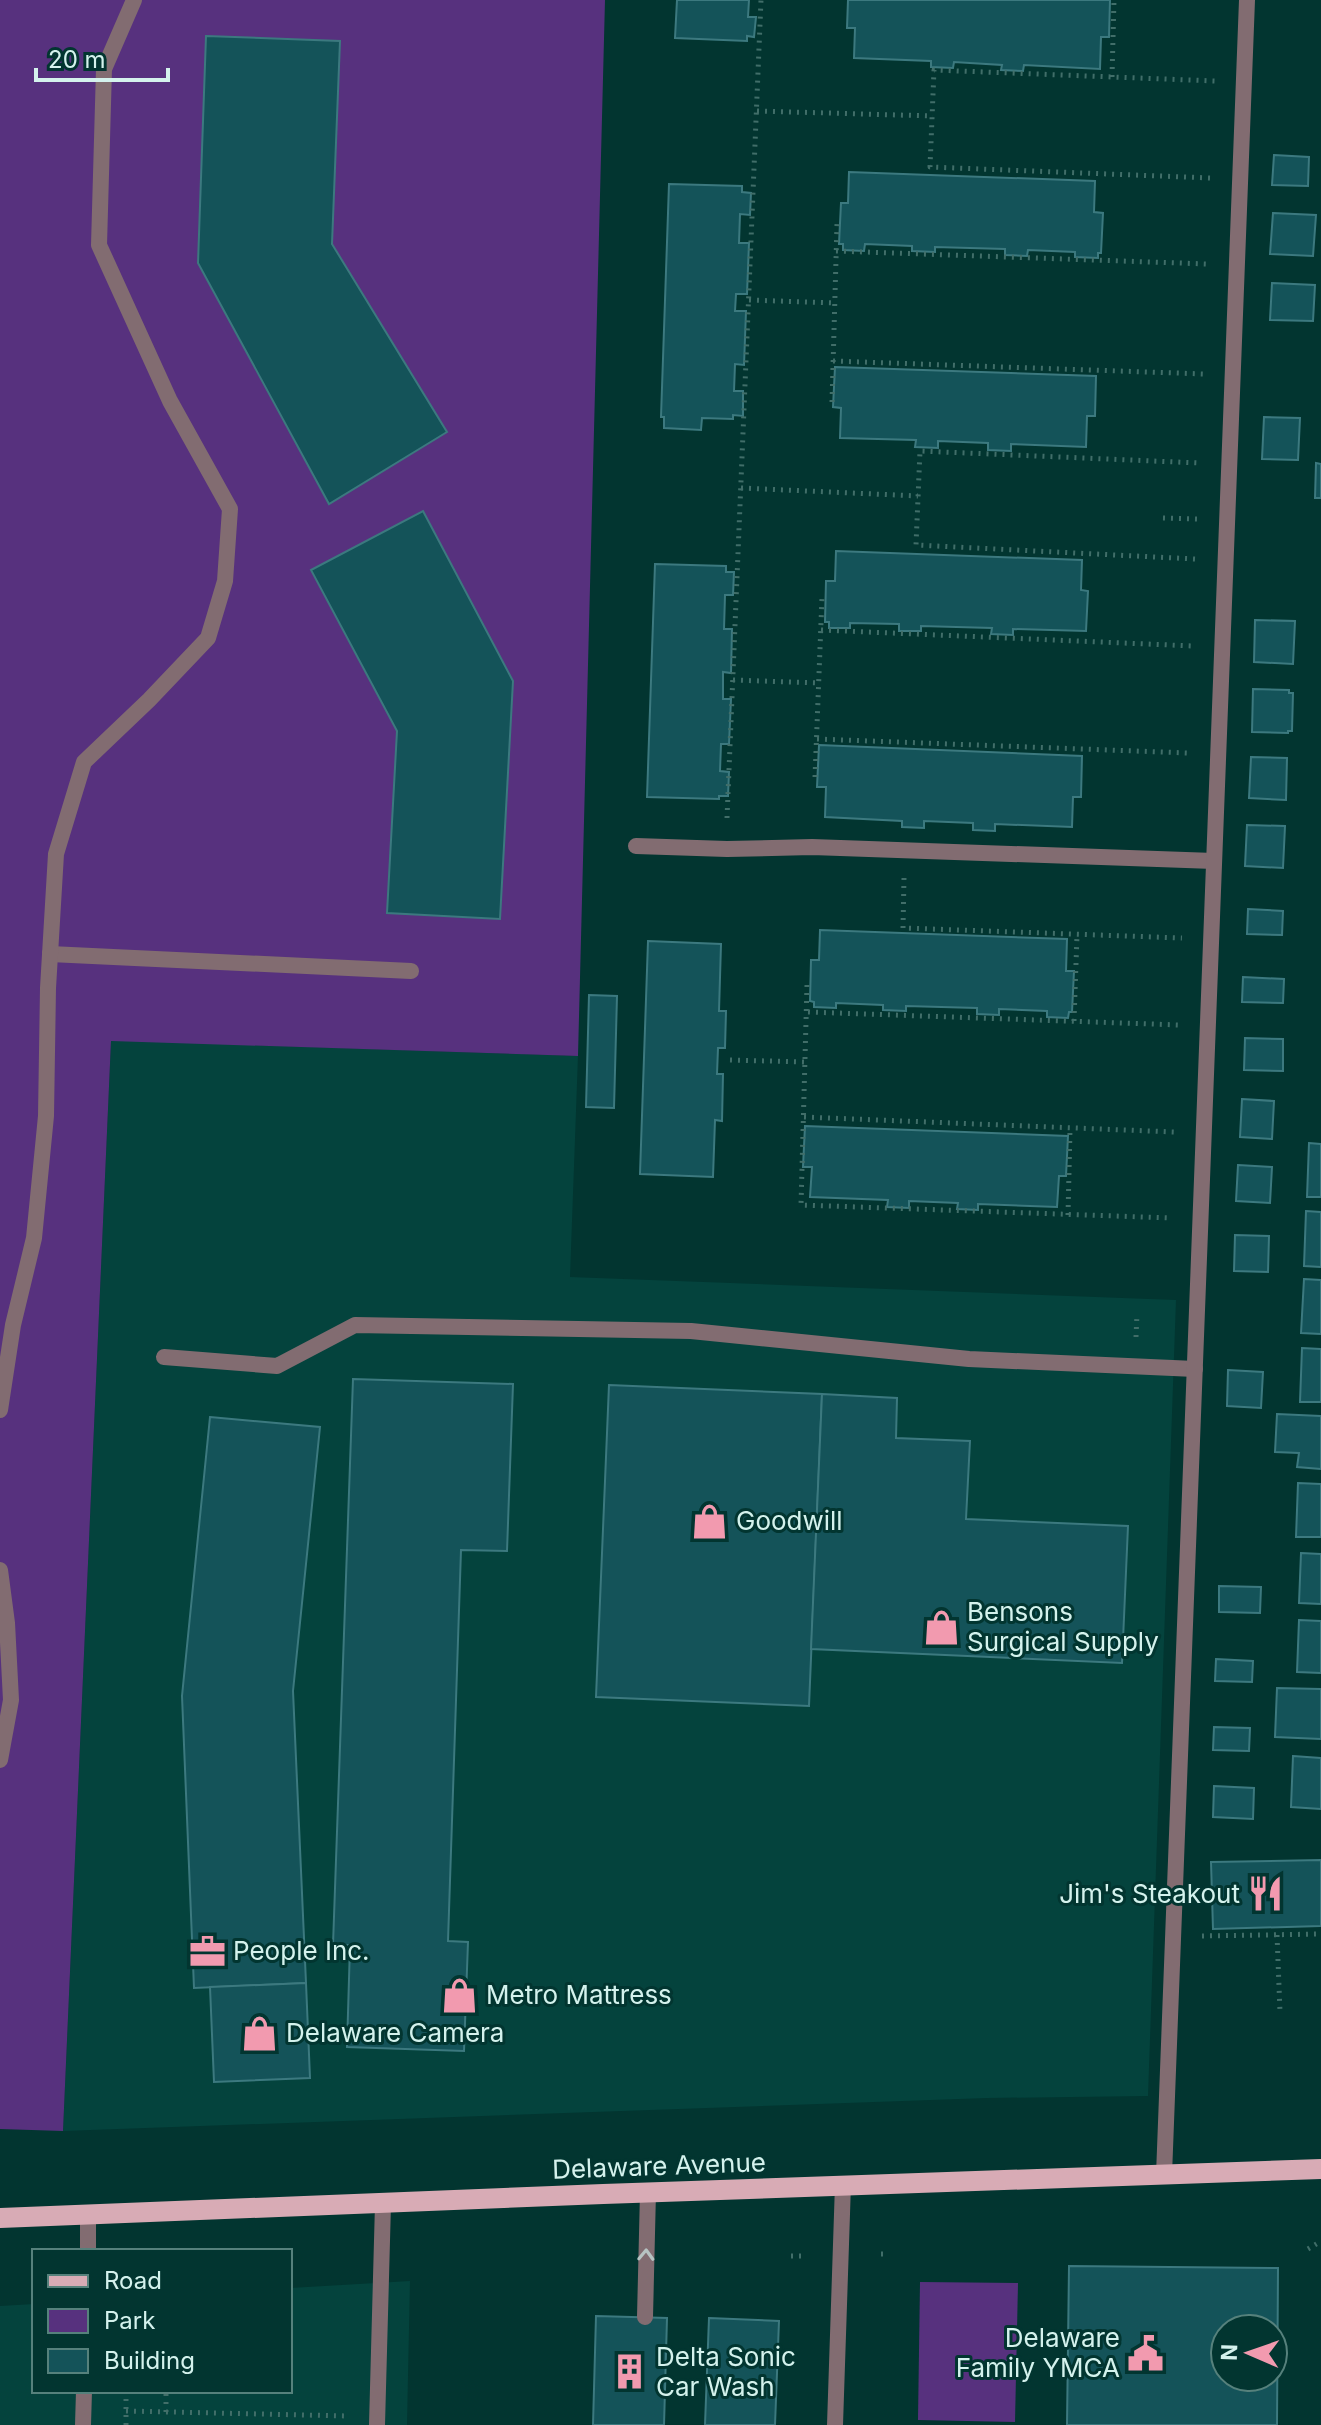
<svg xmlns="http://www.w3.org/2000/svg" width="1321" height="2425" viewBox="0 0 1321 2425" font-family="Inter,sans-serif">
<rect width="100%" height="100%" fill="#023530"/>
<g fill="#04433d">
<polygon points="111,1040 578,1056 570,1277 1176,1300 1148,2096 987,2098 63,2131"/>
<polygon points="410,2281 407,2425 0,2425 0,2306 34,2304 34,2391 290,2391 290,2288"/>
</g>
<g fill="#57317e">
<polygon points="0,0 605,0 578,1056 111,1041 63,2131 0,2129"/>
<polygon points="920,2282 1018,2283 1015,2422 918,2420"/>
</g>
<g fill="#145359" stroke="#3c797f" stroke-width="2" fill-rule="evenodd">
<polygon points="677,0 749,0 748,17 756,17 754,37 747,36 747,41 675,38"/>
<polygon points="848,0 1110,0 1109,37 1101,37 1100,69 1024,65 1023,71 1001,70 1002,65 954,62 953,68 931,67 931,61 854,58 855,28 847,28"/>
<polygon points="206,36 340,41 332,244 447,432 329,504 198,263"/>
<polygon points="1274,155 1309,157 1308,186 1272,185"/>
<polygon points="849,172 1095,181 1094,212 1103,213 1101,253 1098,253 1098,258 1075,257 1075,252 1028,250 1027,256 1005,255 1005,249 935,247 935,252 912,251 912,246 865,244 864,251 843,250 843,244 839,244 841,203 848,203"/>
<polygon points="669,184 742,186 742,192 751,193 750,215 740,214 739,243 749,243 747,294 736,294 735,311 746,311 744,365 735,364 734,391 743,391 743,416 733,415 733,419 702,418 701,430 664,428 664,417 661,417"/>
<polygon points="1273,213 1316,215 1313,256 1270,254"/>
<polygon points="1272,283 1315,285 1313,321 1270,320"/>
<polygon points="835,367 1096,376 1095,416 1087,416 1086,447 1011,444 1011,451 988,450 988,443 938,441 938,448 915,447 916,440 840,438 841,408 833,407"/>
<polygon points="1264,417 1300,418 1298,460 1262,459"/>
<polygon points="1316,463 1321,464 1321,498 1315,498"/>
<polygon points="423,511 513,681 500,919 387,913 397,731 311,570"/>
<polygon points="836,551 1082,560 1081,590 1088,591 1086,631 1013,629 1013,635 991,634 992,628 921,626 921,631 899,631 899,624 850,623 850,628 829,628 829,622 825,622 826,581 835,581"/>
<polygon points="655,564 726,566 726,572 734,572 733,595 725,595 724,629 732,629 731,673 723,672 723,699 731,699 729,744 721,744 720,771 729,772 728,796 719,796 719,799 647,797"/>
<polygon points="1255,620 1295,621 1293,664 1254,662"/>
<polygon points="1253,689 1289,690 1289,693 1293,693 1292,731 1288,731 1288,733 1252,732"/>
<polygon points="819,745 1082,756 1081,797 1073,797 1072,827 995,824 995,831 973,830 973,823 924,821 924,828 902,827 902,821 825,817 826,787 817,787"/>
<polygon points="1251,757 1287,758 1286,800 1249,798"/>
<polygon points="1247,825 1285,826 1283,868 1245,866"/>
<polygon points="1248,909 1283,911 1282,935 1247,934"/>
<polygon points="820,930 1067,939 1066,971 1074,971 1072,1012 1069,1012 1068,1018 1047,1017 1047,1011 999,1009 999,1015 977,1014 977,1008 906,1006 906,1011 883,1010 883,1005 836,1003 836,1008 814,1007 814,1002 810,1001 811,960 819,960"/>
<polygon points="648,941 721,944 719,1011 726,1011 725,1048 718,1048 717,1074 723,1074 722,1121 715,1120 713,1177 640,1174"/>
<polygon points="1243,977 1284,979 1283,1003 1242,1002"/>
<polygon points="589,995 617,996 614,1108 586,1107"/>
<polygon points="1245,1038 1283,1039 1283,1071 1244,1070"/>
<polygon points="1242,1099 1274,1101 1272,1139 1240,1137"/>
<polygon points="805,1126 1068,1136 1066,1176 1059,1176 1057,1207 978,1204 978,1210 957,1209 958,1203 909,1201 909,1208 887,1207 888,1200 810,1197 812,1167 803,1167"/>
<polygon points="1309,1143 1321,1144 1321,1197 1307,1197"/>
<polygon points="1238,1165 1272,1167 1270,1203 1236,1201"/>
<polygon points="1306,1211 1321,1212 1321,1267 1304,1266"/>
<polygon points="1235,1235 1269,1236 1268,1272 1234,1271"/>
<polygon points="1304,1279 1321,1280 1321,1334 1301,1333"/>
<polygon points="1302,1348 1321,1349 1321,1402 1300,1402"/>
<polygon points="1228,1370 1263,1372 1261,1408 1227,1406"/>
<polygon points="353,1379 513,1384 507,1551 461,1550 448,1941 468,1942 464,2051 347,2047 350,1945 333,1945"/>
<polygon points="609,1385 822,1394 809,1706 596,1697"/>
<polygon points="822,1394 897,1398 896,1438 970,1441 966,1519 1128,1526 1122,1663 811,1649"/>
<polygon points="1277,1414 1321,1416 1321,1469 1297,1467 1299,1453 1275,1452"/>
<polygon points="210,1417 320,1427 293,1691 306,1983 194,1988 182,1696"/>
<polygon points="1298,1483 1321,1484 1321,1537 1296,1537"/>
<polygon points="1301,1553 1321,1554 1321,1604 1299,1603"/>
<polygon points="1219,1586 1261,1587 1260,1613 1219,1612"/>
<polygon points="1299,1620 1321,1621 1321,1673 1297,1672"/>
<polygon points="1216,1659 1253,1661 1252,1682 1215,1681"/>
<polygon points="1277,1688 1321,1689 1321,1739 1275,1737"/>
<polygon points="1214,1727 1250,1728 1249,1751 1213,1750"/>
<polygon points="1293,1756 1321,1758 1321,1809 1291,1807"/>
<polygon points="1214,1786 1254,1788 1253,1819 1213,1817"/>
<polygon points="1321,1860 1321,1926 1213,1929 1211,1862"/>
<polygon points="306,1983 310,2078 214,2082 210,1987"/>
<path d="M1069,2266l209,2 -1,157h-210zM1225,2329h48v48h-48z"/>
<polygon points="596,2316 667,2318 664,2425 593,2425"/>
<polygon points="709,2318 779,2321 775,2425 705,2425"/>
</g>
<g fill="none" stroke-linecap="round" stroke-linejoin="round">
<g stroke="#416e69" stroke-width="5" stroke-dasharray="2 6" stroke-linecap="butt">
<polyline points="1112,77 1114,0"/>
<polyline points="757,111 933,116"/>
<polyline points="1210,178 930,167 934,70 1215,81"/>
<polyline points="836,251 1207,264"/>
<polyline points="749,300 835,303"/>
<polyline points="833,361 1204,374"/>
<polyline points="832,402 837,224"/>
<polyline points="741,488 918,496"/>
<polyline points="1163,518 1198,519"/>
<polyline points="1195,559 916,545 920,451 1200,463"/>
<polyline points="821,630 1193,646"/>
<polyline points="733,680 819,683"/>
<polyline points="817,739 1188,753"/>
<polyline points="815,777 822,597"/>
<polyline points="727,818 761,0"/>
<polyline points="904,878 903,928 1182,938"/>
<polyline points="807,985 801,1205 1172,1218"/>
<polyline points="808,1012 1179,1025"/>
<polyline points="1074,1021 1077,935"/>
<polyline points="730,1060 805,1062"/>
<polyline points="804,1117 1174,1132"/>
<polyline points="1068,1215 1070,1129"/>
<polyline points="1136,1337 1137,1314"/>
<polyline points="1277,1935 1280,2012"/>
<polyline points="1202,1936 1321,1934"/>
<polyline points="1308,2249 1318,2243"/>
<polyline points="881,2254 887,2254"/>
<polyline points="791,2256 804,2256"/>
<polyline points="126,2411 349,2416"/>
<polyline points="166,2412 166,2391"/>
<polyline points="126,2425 126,2391"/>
</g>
<g stroke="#826c71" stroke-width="16">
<polyline points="636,846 727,849 812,847 1214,861"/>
<polyline points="50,954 411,971"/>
<polyline points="164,1357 277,1366 355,1325 691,1331 969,1359 1195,1369"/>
<polyline points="0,1410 13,1325 34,1238 46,1116 48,988 56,854 84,762 149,700 208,638 225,581 230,509 170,401 99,245 104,69 134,0"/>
<polyline points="0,1570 7,1623 11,1700 0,1760"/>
<polyline points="1164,2175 1247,0"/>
<polyline points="88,2251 88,2214"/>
<polyline points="645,2317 648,2192"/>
<polyline points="83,2425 84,2391"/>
<polyline points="377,2425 383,2204"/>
</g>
<polyline stroke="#826c71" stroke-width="16" points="835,2425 843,2184"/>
<path stroke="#d8abb5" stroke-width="20" d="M0,2218c440,-20 881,-33 1321,-49"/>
</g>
<defs><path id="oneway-chevron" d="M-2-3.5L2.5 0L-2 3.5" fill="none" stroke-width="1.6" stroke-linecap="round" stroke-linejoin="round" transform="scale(2)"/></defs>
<use stroke="#b7c3c2" href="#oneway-chevron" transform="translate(646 2255) rotate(-88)"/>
<defs>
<symbol id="shop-bare" viewBox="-9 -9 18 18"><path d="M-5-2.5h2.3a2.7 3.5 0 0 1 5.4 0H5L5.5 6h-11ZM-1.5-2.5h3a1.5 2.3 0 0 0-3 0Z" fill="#f29aaf" stroke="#023530" stroke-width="2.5" paint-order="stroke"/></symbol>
<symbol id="restaurant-bare" viewBox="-9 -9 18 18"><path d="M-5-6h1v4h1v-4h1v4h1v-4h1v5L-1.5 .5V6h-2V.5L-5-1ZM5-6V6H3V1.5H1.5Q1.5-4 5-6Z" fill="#f29aaf" stroke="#023530" stroke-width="2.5" paint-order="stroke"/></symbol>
<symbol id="office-bare" viewBox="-9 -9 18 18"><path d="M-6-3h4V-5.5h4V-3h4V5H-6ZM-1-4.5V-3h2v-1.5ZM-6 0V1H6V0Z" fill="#f29aaf" stroke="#023530" stroke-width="2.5" paint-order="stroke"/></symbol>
<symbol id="civic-bare" viewBox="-9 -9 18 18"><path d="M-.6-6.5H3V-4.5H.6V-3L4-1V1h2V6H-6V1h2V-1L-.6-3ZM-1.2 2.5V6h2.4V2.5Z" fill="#f29aaf" stroke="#023530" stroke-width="2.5" paint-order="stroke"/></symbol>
<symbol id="building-bare" viewBox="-9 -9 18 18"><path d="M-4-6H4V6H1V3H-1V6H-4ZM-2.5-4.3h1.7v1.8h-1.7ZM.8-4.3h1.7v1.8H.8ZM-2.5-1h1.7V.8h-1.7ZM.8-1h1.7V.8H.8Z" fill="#f29aaf" stroke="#023530" stroke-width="2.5" paint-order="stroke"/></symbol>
</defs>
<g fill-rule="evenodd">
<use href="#shop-bare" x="684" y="1496" width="51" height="51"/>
<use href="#shop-bare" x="916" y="1602" width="51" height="51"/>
<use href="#restaurant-bare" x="1240" y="1868" width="51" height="51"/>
<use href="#office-bare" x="182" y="1926" width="51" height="51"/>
<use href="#shop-bare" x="434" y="1970" width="51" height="51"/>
<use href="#shop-bare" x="234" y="2008" width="51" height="51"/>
<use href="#civic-bare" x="1120" y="2328" width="51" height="51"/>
<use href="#building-bare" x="604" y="2346" width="51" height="51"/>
</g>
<g text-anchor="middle" stroke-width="6" stroke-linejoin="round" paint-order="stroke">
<g font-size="26" fill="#d4f2ed" stroke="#023530" text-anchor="start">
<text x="736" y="1530">Goodwill</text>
<text x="967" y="1621">Bensons<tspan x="967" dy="30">Surgical Supply</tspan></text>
<text x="1240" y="1903" text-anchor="end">Jim's Steakout</text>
<text x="233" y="1960">People Inc.</text>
<text x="486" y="2004">Metro Mattress</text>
<text x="286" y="2042">Delaware Camera</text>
<text x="1120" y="2347" text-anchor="end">Delaware<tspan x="1120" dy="30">Family YMCA</tspan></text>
<text x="656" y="2366">Delta Sonic<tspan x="656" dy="30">Car Wash</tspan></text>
</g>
<g font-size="26" fill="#d4f2ed" stroke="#023530">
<text transform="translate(659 2166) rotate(-2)" y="9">Delaware Avenue</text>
</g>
</g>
<rect x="32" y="2249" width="260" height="144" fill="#023530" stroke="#56817c" stroke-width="2"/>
<rect x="48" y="2275" width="40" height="12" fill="#d8abb5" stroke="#56817c" stroke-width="2"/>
<text x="104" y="2289" font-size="24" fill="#d4f2ed">Road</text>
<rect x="48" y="2309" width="40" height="24" fill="#57317e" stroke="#56817c" stroke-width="2"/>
<text x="104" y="2329" font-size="24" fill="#d4f2ed">Park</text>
<rect x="48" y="2349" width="40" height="24" fill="#145359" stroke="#56817c" stroke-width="2"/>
<text x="104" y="2369" font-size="24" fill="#d4f2ed">Building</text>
<g transform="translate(1249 2353) rotate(272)"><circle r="38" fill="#023530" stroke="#56817c" stroke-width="2"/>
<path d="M0-6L14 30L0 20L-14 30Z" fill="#f29aaf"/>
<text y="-12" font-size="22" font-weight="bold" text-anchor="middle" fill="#d4f2ed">N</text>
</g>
<path d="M36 68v12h132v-12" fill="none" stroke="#d4f2ed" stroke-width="4"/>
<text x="48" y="68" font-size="24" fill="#d4f2ed" stroke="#023530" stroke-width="6" paint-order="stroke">20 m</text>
</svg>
